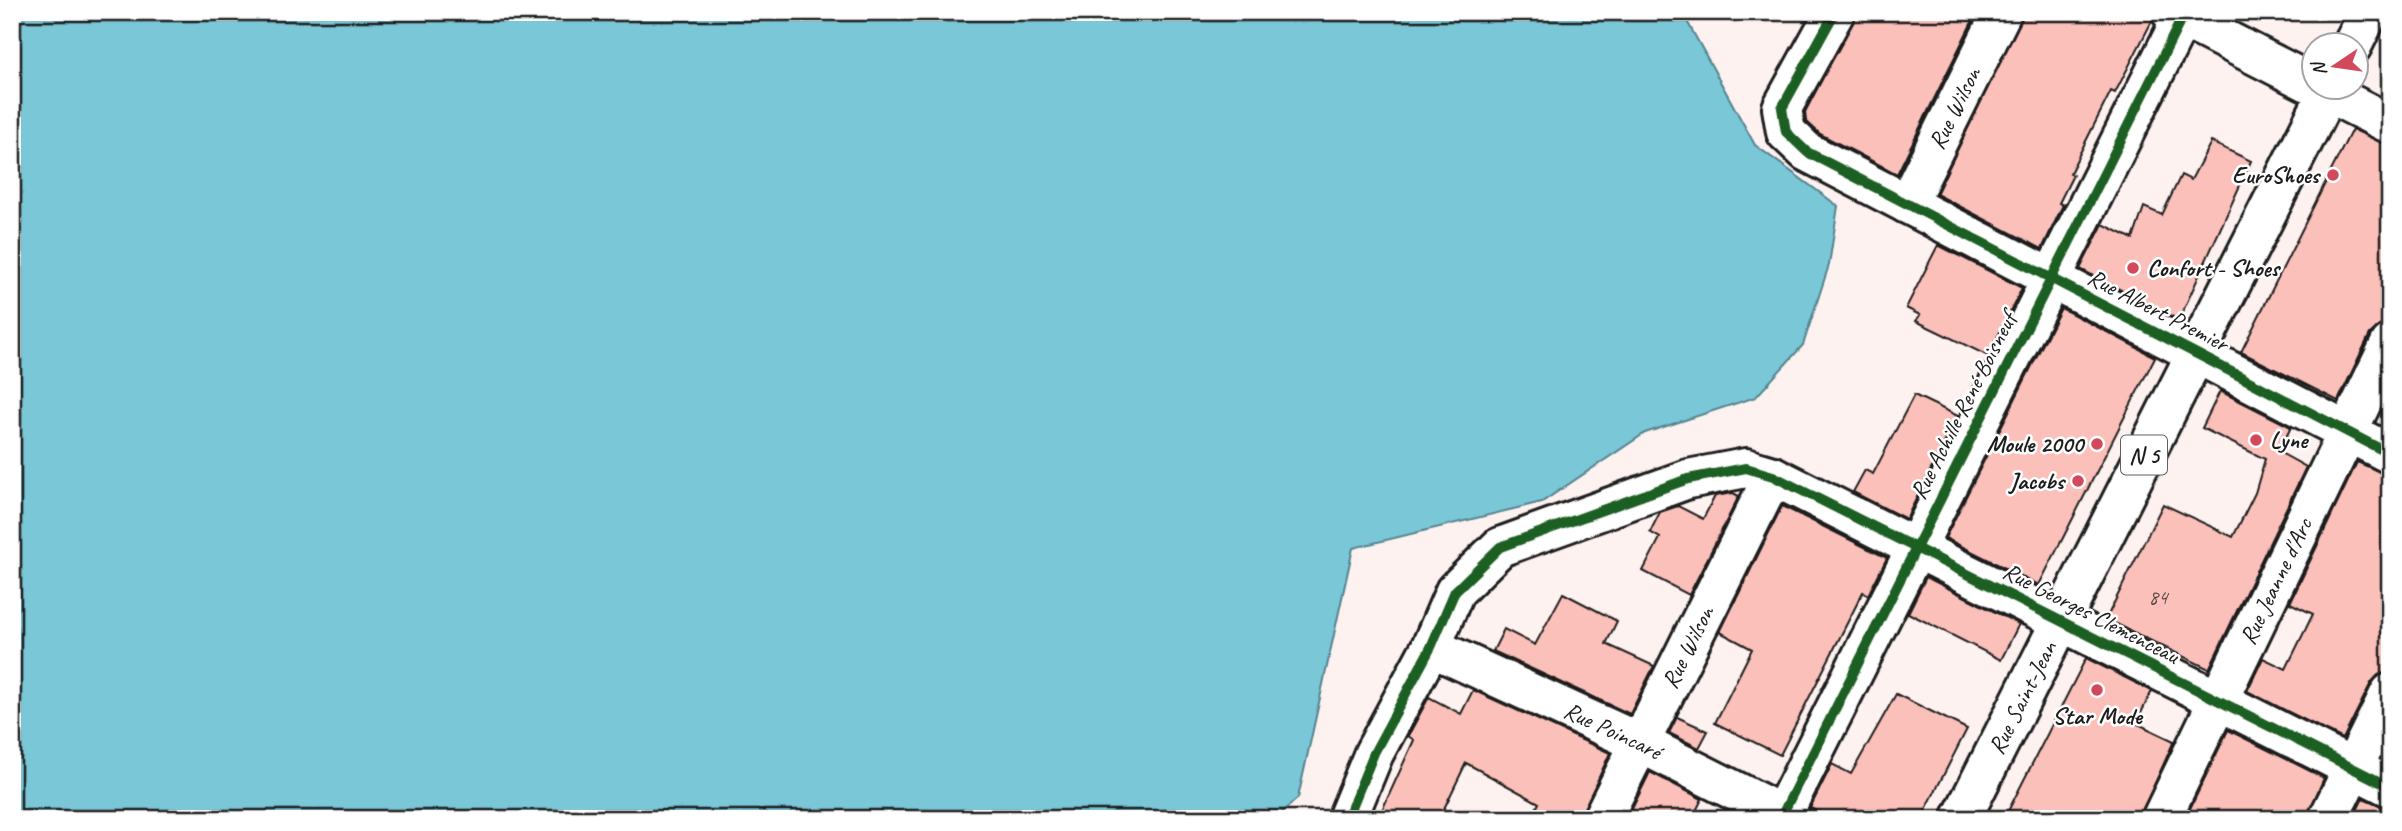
<svg xmlns="http://www.w3.org/2000/svg" width="2402" height="831" viewBox="0 0 2402 831" font-family="Caveat,sans-serif">
<rect width="100%" height="100%" fill="#fef2f1"/>
<filter id="ink" filterUnits="userSpaceOnUse"><feTurbulence type="fractalNoise" baseFrequency=".0143" numOctaves="2"/><feDisplacementMap in="SourceGraphic" scale="14" xChannelSelector="R" yChannelSelector="G"/><feConvolveMatrix kernelMatrix="1 2 1 2 8 2 1 2 1" color-interpolation-filters="sRGB"/></filter>
<g filter="url(#ink)">
<polygon fill="#7ac7d8" stroke="#54838d" stroke-width="2" points="12,12 1682,12 1755,145 1838,206 1829,265 1803,345 1756,397 1645,433 1542,502 1353,548 1298,798 1275,819 12,819"/>
<g fill="#fcc0ba" stroke="#1c1c1c" stroke-width="2">
<polygon points="1857,12 1977,12 1897,174 1820,134 1806,121 1805,112"/>
<polygon points="2024,12 2149,12 2152,21 2115,93 2111,91 2070,173 2073,175 2059,203 2063,205 2042,249 1936,194"/>
<polygon points="2352,129 2390,146 2390,309 2382,324 2370,334 2338,401 2241,352"/>
<polygon points="2211,142 2251,161 2179,320 2080,269 2103,224 2133,239 2144,207 2162,215 2181,175 2191,180"/>
<polygon points="1938,245 2022,288 1988,356 1916,321 1920,315 1906,308"/>
<polygon points="2061,308 2155,357 2039,585 1945,538"/>
<polygon points="2220,391 2291,427 2279,452 2306,467 2209,669 2106,619 2163,504 2233,537 2255,493 2265,459 2202,428"/>
<polygon points="1914,395 1958,416 1906,519 1853,492 1865,470 1873,474"/>
<polygon points="2357,462 2390,476 2390,671 2378,675 2371,683 2343,739 2247,691 2263,658 2286,669 2313,614 2290,603"/>
<polygon points="1733,493 1739,496 1689,595 1643,571 1660,538 1650,532 1660,512 1678,506 1703,519 1715,496"/>
<polygon points="1782,506 1887,558 1868,595 1863,592 1780,755 1715,723 1752,649 1720,632"/>
<polygon points="1926,577 2019,624 2001,660 1908,613"/>
<polygon points="1563,593 1617,621 1606,644 1654,666 1630,714 1493,651 1504,629 1535,645"/>
<polygon points="2086,658 2152,691 2136,723 2174,741 2139,819 2004,819"/>
<polygon points="1473,690 1610,753 1580,819 1531,819 1539,803 1466,763 1439,819 1378,819 1414,740 1408,736 1429,697 1461,714"/>
<polygon points="1896,694 1967,729 1921,819 1832,819 1810,808 1832,764 1851,774"/>
<polygon points="1677,717 1708,731 1699,748 1669,733"/>
<polygon points="2228,730 2324,778 2306,819 2185,819"/>
<polygon points="1650,772 1702,799 1692,819 1627,819"/>
<polygon points="2363,798 2390,809 2390,819 2353,819"/>
</g>
<g fill="none" stroke-linecap="round" stroke-linejoin="round">
<defs>
<g id="minor">
<polyline points="1835,12 1782,108 1786,132 1807,152 2390,454"/>
<polyline points="2171,12 2314,85"/>
<polyline points="2319,88 2390,124"/>
<path id="s1" d="M1907,204l95,-192"/>
<path id="s2" d="M1431,647l209,96 151,76"/>
<polyline points="1347,819 1374,753 1431,647 1455,591 1500,547 1688,479 1746,468 1773,476 2390,787"/>
<path id="s3" d="M1602,819l171,-343"/>
<polyline points="1780,819 2185,12"/>
<path id="s4" d="M2161,819l229,-475"/>
<polyline points="2328,819 2390,693"/>
</g>
<g id="major">
<polyline points="2352,46 2369,12"/>
<path id="s5" d="M1961,819l369,-731"/>
</g>
</defs>
<use href="#minor" stroke="#1c1c1c" stroke-width="44"/>
<use href="#major" stroke="#1c1c1c" stroke-width="44"/>
<use href="#minor" stroke="#fff" stroke-width="38"/>
<use href="#major" stroke="#fff" stroke-width="38"/>
<defs>
<g id="cycleway">
<polyline points="1835,12 1782,108 1786,132 1807,152 2390,454"/>
<polyline points="1347,819 1374,753 1431,647 1455,591 1500,547 1688,479 1746,468 1773,476 2390,787"/>
<polyline points="1780,819 2185,12"/>
</g>
</defs>
<use href="#cycleway" stroke="#fff" stroke-width="15"/>
<use href="#cycleway" stroke="#1b5e20" stroke-width="10"/>
</g>
</g>
<g fill="#d1495b" stroke="#fff" stroke-width="2.5">
<circle cx="2333" cy="175" r="7"/>
<circle cx="2133" cy="268" r="7"/>
<circle cx="2256" cy="440" r="7"/>
<circle cx="2097" cy="444" r="7"/>
<circle cx="2078" cy="481" r="7"/>
<circle cx="2097" cy="690" r="7"/>
</g>
<g text-anchor="middle" stroke-width="5" stroke-linejoin="round" paint-order="stroke">
<g font-size="21" fill="#544544">
<text x="2158" y="604">84</text>
</g>
<rect fill="#fff" stroke="#606060" stroke-width="2" x="2121" y="435.5" width="46" height="39" rx="5"/>
<g font-size="23" font-weight="bold" fill="#1c1c1c">
<text x="2144" y="463">N 5</text>
</g>
<g font-size="24" fill="#1c1c1c" stroke="#fff">
<text dy="8" stroke="none"><textPath href="#s1" startOffset="107">Rue Wilson</textPath></text>
<text transform="translate(2158 310) rotate(27)" y="8">Rue Albert Premier</text>
<text transform="translate(1963 406) rotate(-63)" y="8">Rue Achille René Boisneuf</text>
<text dy="8" stroke="none"><textPath href="#s4" startOffset="264">Rue Jeanne d'Arc</textPath></text>
<text transform="translate(2091 613) rotate(27)" y="8">Rue Georges Clemenceau</text>
<text dy="8" stroke="none"><textPath href="#s3" startOffset="192">Rue Wilson</textPath></text>
<text dy="8" stroke="none"><textPath href="#s5" startOffset="136">Rue Saint-Jean</textPath></text>
<text dy="8" stroke="none"><textPath href="#s2" startOffset="200">Rue Poincaré</textPath></text>
</g>
<g font-size="24" font-weight="bold" fill="#1c1c1c" stroke="#fff" text-anchor="end">
<text x="2319" y="183">EuroShoes</text>
<text x="2147" y="276" text-anchor="start">Confort - Shoes</text>
<text x="2270" y="448" text-anchor="start">Lyne</text>
<text x="2083" y="452">Moule 2000</text>
<text x="2064" y="489">Jacobs</text>
<text x="2097" y="724" text-anchor="middle">Star Mode</text>
</g>
</g>
<rect width="2402" height="831" fill="none" stroke="#fff" stroke-width="42"/>
<rect x="21" y="21" width="2360" height="789" fill="none" stroke="#1c1c1c" stroke-width="2.5" filter="url(#ink)"/>
<g transform="translate(2335 66) rotate(257)"><circle r="33" fill="#ffffff" stroke="#a4a4a4" stroke-width="2"/>
<path d="M0-5L12 26L0 18L-12 26Z" fill="#d1495b"/>
<text y="-10" font-size="19" font-weight="bold" text-anchor="middle" fill="#1c1c1c">N</text>
</g>
</svg>
